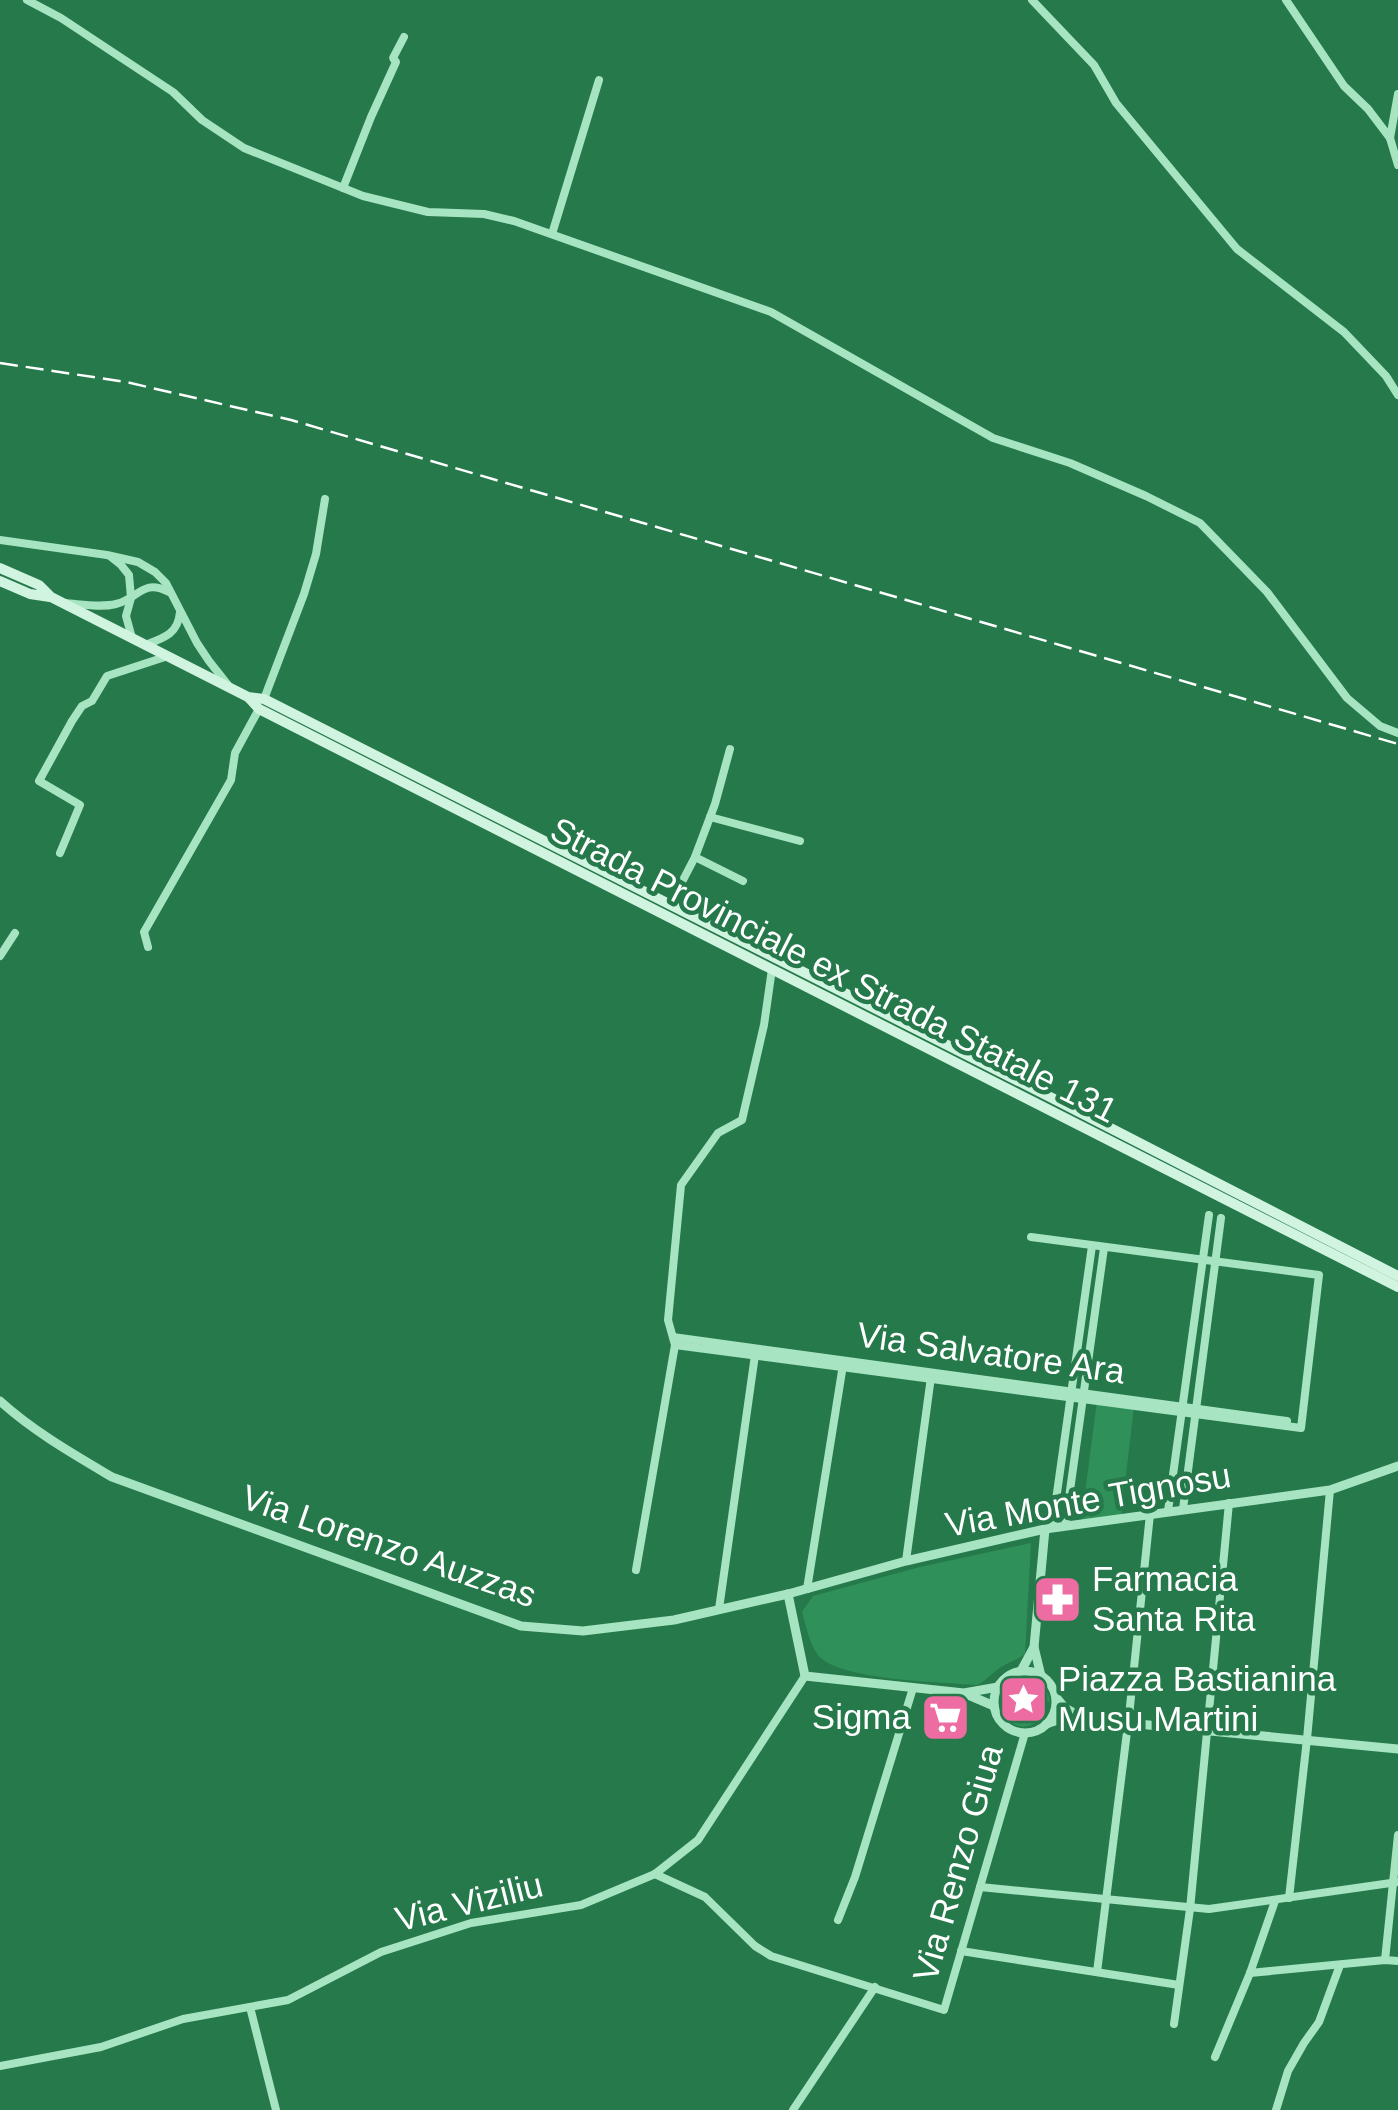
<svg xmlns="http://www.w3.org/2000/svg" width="1398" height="2110" viewBox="0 0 1398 2110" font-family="Arial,sans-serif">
<rect width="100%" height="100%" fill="#25794a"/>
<g fill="#2f9159">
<polygon points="1097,1401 1134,1406 1121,1518 1081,1524"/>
<path d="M1031,1543l-6,111c-8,6 -14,7 -22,12 -10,5 -15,14 -26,19 -34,-3 -138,-4 -159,-30 -9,-12 -12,-29 -16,-43l11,-16 107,-29z"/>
<path d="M1027,1677c12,4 22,11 23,25l-7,-2 -2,10 7,1c-37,48 -73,-29 -21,-34z"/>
</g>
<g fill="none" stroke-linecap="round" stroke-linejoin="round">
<g stroke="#a7e4c1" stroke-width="8">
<polyline points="27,0 61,18 173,92 202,120 244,148 363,196 428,212 484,214 514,221 771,312 993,438 1070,463 1146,496 1200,523 1267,592 1347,698 1380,726 1398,733"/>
<polyline points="1032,0 1094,65 1116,103 1237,249 1344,332 1386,376 1398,395"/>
<polyline points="1286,0 1344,86 1368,109 1390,138 1398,165"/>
<polyline points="1390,138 1398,94"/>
<polyline points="343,188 371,117 396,62 393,58 404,37"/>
<polyline points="552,234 599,80"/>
<polyline points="0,540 107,555 138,562 155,572 166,583 197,643 209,661 228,685"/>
<polyline points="111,557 121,565 129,575 131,598 126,616 132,638"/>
<path d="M65,603c15,1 35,5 51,1 23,-5 26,-26 53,-12"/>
<path d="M145,645c19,-7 33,-11 35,-33"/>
<polyline points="264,699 304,594 316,554 325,499"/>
<polyline points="710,817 800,841"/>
<polyline points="60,853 80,805 39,781 72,721 82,706 92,701 107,676 168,656"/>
<polyline points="695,857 743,881"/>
<polyline points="670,905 695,857 715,804 730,749"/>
<polyline points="148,947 144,932 231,780 235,753 259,709"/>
<polyline points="0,956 15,933"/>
<polyline points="673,1337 1287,1421"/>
<polyline points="675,1345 1301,1428 1319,1275 1031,1237"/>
<polyline points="1183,1509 1221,1218"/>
<polyline points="1168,1511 1209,1215"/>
<polyline points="1065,1526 1104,1248"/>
<polyline points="1052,1528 1092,1246"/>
<polyline points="906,1561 931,1377"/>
<polyline points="636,1570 675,1345 668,1320 681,1185 718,1133 742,1120 764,1025 772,969"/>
<polyline points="807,1589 843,1365"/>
<polyline points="719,1609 755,1355"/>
<polyline points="655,1874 705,1897 755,1946 771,1956 944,2010 1025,1733"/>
<polyline points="980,1887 1209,1909 1398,1882"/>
<polyline points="1289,1898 1307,1739 1330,1490"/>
<polyline points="838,1920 855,1877 913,1688"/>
<polyline points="961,1951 1179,1985"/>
<polyline points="1385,1960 1398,1835"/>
<polyline points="1097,1972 1129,1716 1150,1514"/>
<polyline points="1250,1973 1385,1960 1398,1961"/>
<polyline points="250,2007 276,2110"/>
<polyline points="1174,2024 1190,1909 1229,1503"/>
<polyline points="1215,2057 1250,1973 1275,1901"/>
<polyline points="0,2066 101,2047 183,2019 288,2000 381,1952 471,1923 581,1905 655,1874 698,1840 805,1676"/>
<polyline points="793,2110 875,1987"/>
<polyline points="1276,2110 1288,2071 1304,2043 1319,2022 1340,1965"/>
</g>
<g stroke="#a7e4c1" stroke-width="9">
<path d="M0,1401c33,30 73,53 112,76l409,149 62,5 91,-11 114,-26 118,-33 139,-32 285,-39 68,-24"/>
<polyline points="788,1594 805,1676 964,1693 998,1687"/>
<polyline points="1021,1671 1034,1647"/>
<circle cx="1025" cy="1702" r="31"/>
<polyline points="1041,1676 1034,1647 1045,1529"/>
<polyline points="966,1694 994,1706"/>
<polyline points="1056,1697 1065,1708 1081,1717"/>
<polyline points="1046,1724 1061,1719 1086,1719 1398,1749"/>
</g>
<g stroke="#d0f4e0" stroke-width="10">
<polyline points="0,568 39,585 51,597 248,697 264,699 1054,1099 1398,1276"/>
<polyline points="0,581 30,594 50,597"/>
<polyline points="249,698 259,709 1398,1287"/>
</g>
<polyline stroke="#fff" stroke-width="2.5" stroke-dasharray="18 8" stroke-linecap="butt" points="0,363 126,382 291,420 1398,744"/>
</g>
<defs>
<symbol id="pharmacy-square" viewBox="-11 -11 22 22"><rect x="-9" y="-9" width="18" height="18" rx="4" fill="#ed6ca1" stroke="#25794a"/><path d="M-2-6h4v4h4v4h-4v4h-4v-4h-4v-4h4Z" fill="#fff"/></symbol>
<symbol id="sight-square" viewBox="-11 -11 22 22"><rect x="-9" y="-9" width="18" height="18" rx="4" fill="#ed6ca1" stroke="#25794a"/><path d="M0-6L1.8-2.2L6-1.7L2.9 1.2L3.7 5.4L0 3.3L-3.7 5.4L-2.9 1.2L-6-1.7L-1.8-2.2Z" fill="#fff"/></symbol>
<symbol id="supermarket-square" viewBox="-11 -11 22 22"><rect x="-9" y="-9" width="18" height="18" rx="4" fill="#ed6ca1" stroke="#25794a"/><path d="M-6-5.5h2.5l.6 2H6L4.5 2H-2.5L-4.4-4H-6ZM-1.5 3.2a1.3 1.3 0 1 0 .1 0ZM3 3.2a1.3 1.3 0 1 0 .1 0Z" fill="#fff"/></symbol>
</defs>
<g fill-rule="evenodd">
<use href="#pharmacy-square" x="1030" y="1572" width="55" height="55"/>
<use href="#sight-square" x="996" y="1672" width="55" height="55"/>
<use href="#supermarket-square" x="918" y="1690" width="55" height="55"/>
</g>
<g text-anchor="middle" stroke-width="9" stroke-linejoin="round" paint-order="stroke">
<g font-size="35" fill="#fff" stroke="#25794a">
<text transform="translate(834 970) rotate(27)" y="12">Strada Provinciale ex Strada Statale 131</text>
<text transform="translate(991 1353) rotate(8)" y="12">Via Salvatore Ara</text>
<text transform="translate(1088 1500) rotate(-10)" y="12">Via Monte Tignosu</text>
<text transform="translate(389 1546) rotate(19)" y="12">Via Lorenzo Auzzas</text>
<text transform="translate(958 1863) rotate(-74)" y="12">Via Renzo Giua</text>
<text transform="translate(469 1902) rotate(-14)" y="12">Via Viziliu</text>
</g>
<g font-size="35" fill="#fff" stroke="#25794a" text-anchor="start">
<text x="1092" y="1591">Farmacia<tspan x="1092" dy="40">Santa Rita</tspan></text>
<text x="1058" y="1691">Piazza Bastianina<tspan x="1058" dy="40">Musu Martini</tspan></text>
<text x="911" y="1729" text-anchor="end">Sigma</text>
</g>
</g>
</svg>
